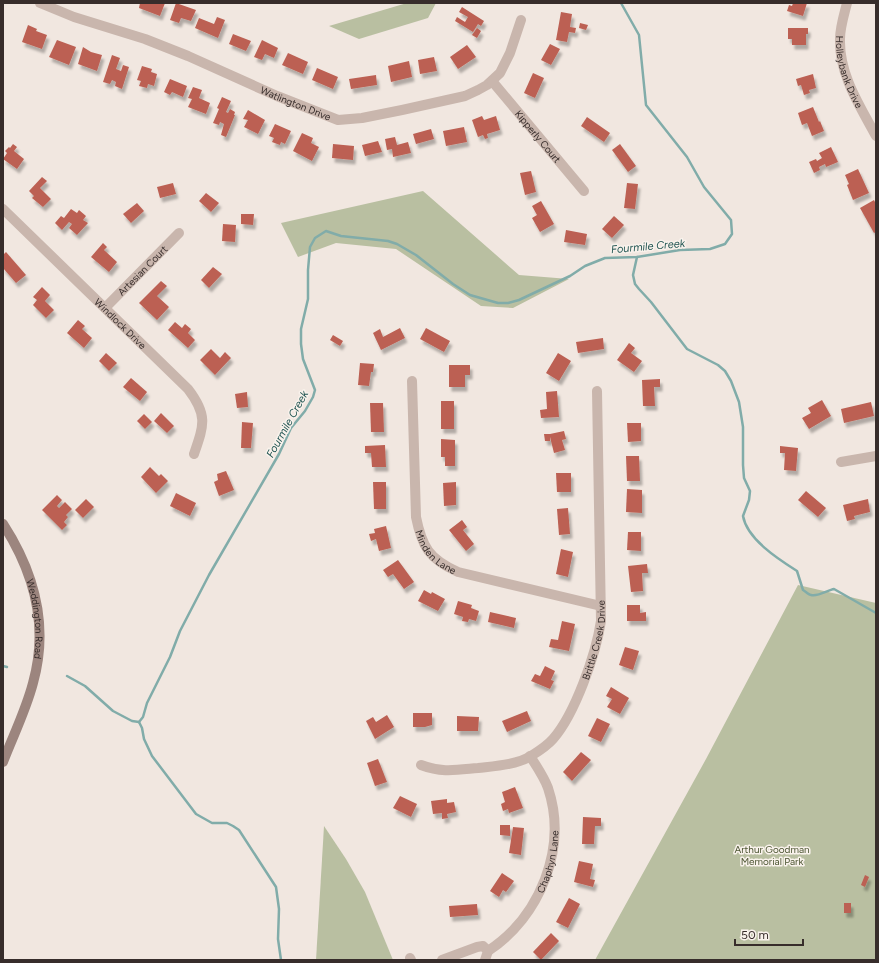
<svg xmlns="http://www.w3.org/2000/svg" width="879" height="963" viewBox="0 0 879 963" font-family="Figtree,sans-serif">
<defs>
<filter id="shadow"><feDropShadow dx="2.5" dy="4.5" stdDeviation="1" flood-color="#0004"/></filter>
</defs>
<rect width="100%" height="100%" fill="#f1e7e0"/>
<g fill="#b9bfa1">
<polygon points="407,3 436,3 428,18 359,39 329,26"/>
<polygon points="423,191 519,275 569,279 513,308 481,306 396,249 336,243 298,257 281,223"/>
<polygon points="798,585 876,603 876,960 595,960 706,759"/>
<polygon points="324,826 346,859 365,892 393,960 316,960"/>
</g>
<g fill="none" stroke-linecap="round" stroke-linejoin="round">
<g stroke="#81aca9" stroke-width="2.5">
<path d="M637,257l-4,18 2,9 4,5 12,13 36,47 31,16 7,6 6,10 8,21 4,25v38l1,13 6,13 -1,9 -6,16c4,23 35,43 54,55l6,19c2,1 6,5 8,5 7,2 17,-5 23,-6l42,24"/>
<polyline points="3,666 7,667"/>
<polyline points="67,676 85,686 113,711 132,721 139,722"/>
<polyline points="139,722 143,717 147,703 170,657 180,631 209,575 279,454 291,428 305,411 313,397 315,390 303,359 301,344 301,329 308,299 308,270 310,247 315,238 326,231 341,236 388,241 397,244 416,255 453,284 470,295 498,303 508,303 519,300 570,276 585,266 605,258 637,257 680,250 710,249 725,244 732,234 731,220 704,187 687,157 646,105 639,35 621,3"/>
<polyline points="139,722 142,728 144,739 152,756 196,814 212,823 227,823 233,826 239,830 276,887 279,909 278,939 281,960"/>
</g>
</g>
<g fill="#bc6053" filter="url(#shadow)">
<polygon points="140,3 165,3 160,16 139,8"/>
<polygon points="176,3 196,10 191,21 181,18 179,23 170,20"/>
<polygon points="793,3 807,3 803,16 787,11 789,5 792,6"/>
<polygon points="462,7 484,21 481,26 478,24 473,32 455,21 457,17 465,22 468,17 459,12"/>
<polygon points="561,12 572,14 570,27 576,28 575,33 569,32 567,42 556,40"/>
<polygon points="217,17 225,20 218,38 195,28 199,18 214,24"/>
<polygon points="580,23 588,25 586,30 579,28"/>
<polygon points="28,25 37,29 36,31 47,35 42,49 22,42"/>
<polygon points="477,28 481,31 477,38 472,35"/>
<polygon points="788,28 808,28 808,34 806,34 806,45 792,45 792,39 788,39"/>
<polygon points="233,34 251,41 246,51 229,44"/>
<polygon points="57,40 76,47 69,65 49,57"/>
<polygon points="262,40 278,48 274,58 265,54 262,60 254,57"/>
<polygon points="550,44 560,49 551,65 541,60"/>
<polygon points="467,45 476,57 458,69 450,57"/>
<polygon points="83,47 91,52 102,55 97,71 78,64"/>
<polygon points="288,53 308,62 303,74 282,65"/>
<polygon points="112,55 120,58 116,69 121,71 123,65 129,67 122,89 115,86 116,82 112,80 110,84 103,82"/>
<polygon points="434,57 437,71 420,74 418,60"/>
<polygon points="409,61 412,77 391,82 388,66"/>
<polygon points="142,66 152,69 151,72 157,74 154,86 148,84 147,88 139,86 141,81 137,80"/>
<polygon points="317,68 338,77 333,89 312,80"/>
<polygon points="533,73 544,78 535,98 524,93"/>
<polygon points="813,74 816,88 809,90 810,93 804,95 801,85 798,86 796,79"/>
<polygon points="376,75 377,85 351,89 349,79"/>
<polygon points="170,79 187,86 183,97 172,92 170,95 164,92"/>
<polygon points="193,87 202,90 199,98 210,103 206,114 188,107 192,99 188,98"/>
<polygon points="222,97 231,101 226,112 228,113 230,109 235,112 234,115 235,115 226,137 221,135 224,124 220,122 219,125 213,123 219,109 217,108"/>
<polygon points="813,107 819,122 820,121 824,131 812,136 807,123 802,125 798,113"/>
<polygon points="248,110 265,120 258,134 244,127 248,120 243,119"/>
<polygon points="482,116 484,120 496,116 500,130 487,134 488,138 485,139 483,135 478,137 472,120"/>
<polygon points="587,117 610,133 604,142 581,126"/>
<polygon points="275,124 291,131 285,144 281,142 280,145 272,142 274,138 269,136"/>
<polygon points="464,127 467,142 446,146 443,131"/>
<polygon points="431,129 434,139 416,144 413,134"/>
<polygon points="302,133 313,138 311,143 319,147 312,161 293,151"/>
<polygon points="395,137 397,145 408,142 411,153 393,157 392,149 387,150 385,139"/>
<polygon points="378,141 382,152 365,156 362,145"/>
<polygon points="13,144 17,147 14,151 24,159 17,169 3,159 7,153 5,151 9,147 10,148"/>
<polygon points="333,144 354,146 353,160 332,158"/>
<polygon points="620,144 636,166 628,172 612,150"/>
<polygon points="831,147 838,162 826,167 825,164 819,167 820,170 814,173 809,162 816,159 817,161 822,158 819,153"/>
<polygon points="858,169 869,193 853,200 847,185 849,184 845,175"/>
<polygon points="531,171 536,192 525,195 520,173"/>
<polygon points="42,177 47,181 40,188 51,199 43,207 32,198 34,196 29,191"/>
<polygon points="173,183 176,194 160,198 157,187"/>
<polygon points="627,183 638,184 635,209 624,208"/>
<polygon points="206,193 219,203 211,212 199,201"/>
<polygon points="874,200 876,204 876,232 874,233 860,208"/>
<polygon points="541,201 554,224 540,232 532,218 537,215 532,206"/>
<polygon points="137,203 144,211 131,223 123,214"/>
<polygon points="71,209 77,213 79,210 86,216 83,220 88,223 77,235 69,228 72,224 69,222 62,230 55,223 61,216 64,218"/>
<polygon points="241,214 254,214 253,225 241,224"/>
<polygon points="614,216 624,225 612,238 602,229"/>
<polygon points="223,224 236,225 235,242 222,241"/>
<polygon points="566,230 587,234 585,245 564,242"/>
<polygon points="103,243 107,247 104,250 117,262 109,272 91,257"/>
<polygon points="6,252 26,275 16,283 3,268 3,255"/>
<polygon points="213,267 222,274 209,288 201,280"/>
<polygon points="161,281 167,286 157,296 169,307 157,320 139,303"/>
<polygon points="42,287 50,295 45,301 54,310 46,318 33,305 37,300 33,297"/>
<polygon points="78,320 85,326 82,329 92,338 84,348 67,333"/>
<polygon points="175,322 182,328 185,324 191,329 188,333 195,340 188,348 168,330"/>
<polygon points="400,328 405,338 381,350 373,333 380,329 383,337"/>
<polygon points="426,328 450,341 444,352 420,339"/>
<polygon points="333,335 343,341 340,346 330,340"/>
<polygon points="603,338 604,349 578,353 576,342"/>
<polygon points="629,343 635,348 631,353 642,361 634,372 617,360"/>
<polygon points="211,349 220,358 225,352 231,358 215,375 200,360"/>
<polygon points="106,353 117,363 109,371 99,361"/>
<polygon points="558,353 571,361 559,381 546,373"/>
<polygon points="360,363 374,364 373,372 371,372 369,386 358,385"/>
<polygon points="449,365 470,365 470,375 465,375 465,387 449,387"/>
<polygon points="131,378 147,392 140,401 123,387"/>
<polygon points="660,379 660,387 654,387 655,406 643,406 642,380"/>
<polygon points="557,391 559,417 541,418 540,410 547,409 546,392"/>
<polygon points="247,392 248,407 237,408 235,394"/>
<polygon points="822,400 831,416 809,429 802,418 811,413 808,408"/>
<rect x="441" y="401" width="13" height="28"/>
<polygon points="871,402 874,416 844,423 841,409"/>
<polygon points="370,403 383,403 384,432 371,432"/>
<polygon points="161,413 174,426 167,433 154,421"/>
<polygon points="144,414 152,422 145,429 137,421"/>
<polygon points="242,422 253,423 251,448 241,448"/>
<polygon points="627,423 641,423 641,441 628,442"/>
<polygon points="564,431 566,439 562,440 565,450 554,453 550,437 550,441 545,441 544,434 550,434"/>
<polygon points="441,439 455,440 455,466 445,466 445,457 441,457"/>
<polygon points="385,445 386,467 372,467 371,453 365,453 365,446"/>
<polygon points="780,446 798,448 796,471 784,470 785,453 780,453"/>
<polygon points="626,456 639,456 640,481 627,481"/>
<polygon points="150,467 159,476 161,474 168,481 156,493 141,477"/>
<polygon points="226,471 234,490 219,496 214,482 218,480 217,474"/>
<polygon points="556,473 571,473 571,492 557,492"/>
<polygon points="373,482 386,482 386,509 374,509"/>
<polygon points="456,482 456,505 444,506 443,483"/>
<polygon points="627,489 642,490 642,513 626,512"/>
<polygon points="806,491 826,508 818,517 798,500"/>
<polygon points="176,493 196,503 190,516 170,506"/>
<polygon points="57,495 62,500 57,506 59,508 65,502 72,509 66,515 68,517 64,522 67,525 62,530 42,510"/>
<polygon points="86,499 94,507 83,518 75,510"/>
<polygon points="868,499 870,512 854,516 855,519 847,521 843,505"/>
<polygon points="568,508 570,534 559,535 557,509"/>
<polygon points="462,520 467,527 463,530 474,544 466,551 449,530"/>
<polygon points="386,526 391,548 379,551 376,539 371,541 369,534 375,533 374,529"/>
<polygon points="628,532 641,532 641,551 627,550"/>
<polygon points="561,549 573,552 568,577 556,574"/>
<polygon points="398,560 414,582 404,589 393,574 388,577 383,570"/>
<polygon points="647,564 648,573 642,573 643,591 631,592 628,566"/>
<polygon points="424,590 431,594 432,592 445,599 438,611 418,601"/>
<polygon points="458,601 472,605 471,608 479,611 476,621 469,619 468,622 462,621 463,617 454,614"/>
<polygon points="627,605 640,605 640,613 646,612 646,621 627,621"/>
<polygon points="490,612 516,618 514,628 488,622"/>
<polygon points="562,621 575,624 569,651 549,647 551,639 558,640"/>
<polygon points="625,647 639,651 633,670 619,665"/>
<polygon points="545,666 555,671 551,680 554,681 550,689 531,681 535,674 540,676"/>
<polygon points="611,687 629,698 620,714 607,707 612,699 606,696"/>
<polygon points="527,711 531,721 507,732 502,721"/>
<polygon points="413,713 432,713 432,725 425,727 413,727"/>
<polygon points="387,715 394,727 375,739 366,721 373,717 376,722"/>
<polygon points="457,716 479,717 478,731 457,731"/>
<polygon points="597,718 610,724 601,742 588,736"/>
<polygon points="581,752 591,760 572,781 563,772"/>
<polygon points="378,759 387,782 375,786 367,763"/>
<polygon points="515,787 523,808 509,813 508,809 503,811 501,804 505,802 502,792"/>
<polygon points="400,796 417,804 411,817 393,808"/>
<polygon points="447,799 447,803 454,802 456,812 447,814 448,818 442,819 442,813 433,814 431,801"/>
<polygon points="583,817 601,818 601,826 595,826 594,844 582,844"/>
<polygon points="500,825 510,825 510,836 500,835"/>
<polygon points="513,827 524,828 521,855 509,853"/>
<polygon points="579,861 593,864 590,879 595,880 593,887 574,882"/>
<polygon points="502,873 514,881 506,892 503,890 499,897 490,891"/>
<polygon points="865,875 869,877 865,887 861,885"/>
<polygon points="569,898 580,904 568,928 556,922"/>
<rect x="844" y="903" width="7" height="10"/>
<polygon points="477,904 478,915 450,917 449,906"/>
<polygon points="551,933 559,941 541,960 533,952"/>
</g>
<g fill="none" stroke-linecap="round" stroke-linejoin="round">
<g stroke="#c9b6ad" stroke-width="10">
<path id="s1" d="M40,3l34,14 71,22 43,17 89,40 61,24 24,-2 40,-8 63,-14 13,-6 9,-5 13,-12 10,-20 11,-33"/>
<path id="s2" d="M847,3c-3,12 -7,24 -7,36 -1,36 20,67 36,97"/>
<path id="s3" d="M492,81l92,110"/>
<path id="s4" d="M3,209l185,180c20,26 16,36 6,65"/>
<path id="s5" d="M105,308l74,-75"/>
<path id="s6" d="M412,381l4,136c6,30 13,42 42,55l143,34"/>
<polyline points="841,462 876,456"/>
<path id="s7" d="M421,765c21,8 35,5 57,3 17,-2 38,-3 53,-12 8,-5 16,-10 22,-17 22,-25 43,-85 48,-118l-4,-230"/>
<path id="s8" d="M488,951c52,-34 80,-103 60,-163 -4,-11 -11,-21 -18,-32"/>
<polyline points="410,958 411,960"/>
<polyline points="442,960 477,947 483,946 488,951 485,960"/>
</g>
<path stroke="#9c857e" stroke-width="10" id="s9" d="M3,524c31,48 46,102 30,159 -7,27 -20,53 -30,79"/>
</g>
<g text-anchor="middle" stroke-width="3" stroke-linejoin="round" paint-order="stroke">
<g font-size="10" fill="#372d2b" stroke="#f9f2ec">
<text dy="4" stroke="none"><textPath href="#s2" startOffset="71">Holleybank Drive</textPath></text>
<text dy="4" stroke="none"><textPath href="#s1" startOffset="275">Watlington Drive</textPath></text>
<text dy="4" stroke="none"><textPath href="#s3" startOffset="72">Kipperly Court</textPath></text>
<text dy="4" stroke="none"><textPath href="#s5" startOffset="53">Artesian Court</textPath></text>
<text dy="4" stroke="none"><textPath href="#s4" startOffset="164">Windlock Drive</textPath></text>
<text dy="4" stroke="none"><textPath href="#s6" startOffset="178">Minden Lane</textPath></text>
<text dy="4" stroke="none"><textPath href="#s9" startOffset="102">Weddington Road</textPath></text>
<text dy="4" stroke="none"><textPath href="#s7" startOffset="249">Brittle Creek Drive</textPath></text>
<text dy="4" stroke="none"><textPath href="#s8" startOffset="111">Chaphyn Lane</textPath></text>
</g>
<g font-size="10" fill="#4b5431" stroke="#f9f2ec">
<text x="772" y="853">Arthur Goodman<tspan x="772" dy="12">Memorial Park</tspan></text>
</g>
<g font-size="11" font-style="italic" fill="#235653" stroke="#f9f2ec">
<text transform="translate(648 246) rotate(-5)" y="4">Fourmile Creek</text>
<text transform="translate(287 424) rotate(-61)" y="4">Fourmile Creek</text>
</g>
</g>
<rect width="879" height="963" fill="none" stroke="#372d2b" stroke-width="8"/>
<path d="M735 939v6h68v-6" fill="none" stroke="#372d2b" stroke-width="2"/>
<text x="741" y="939" font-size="12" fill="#372d2b" stroke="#f9f2ec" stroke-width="3" paint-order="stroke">50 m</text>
</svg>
